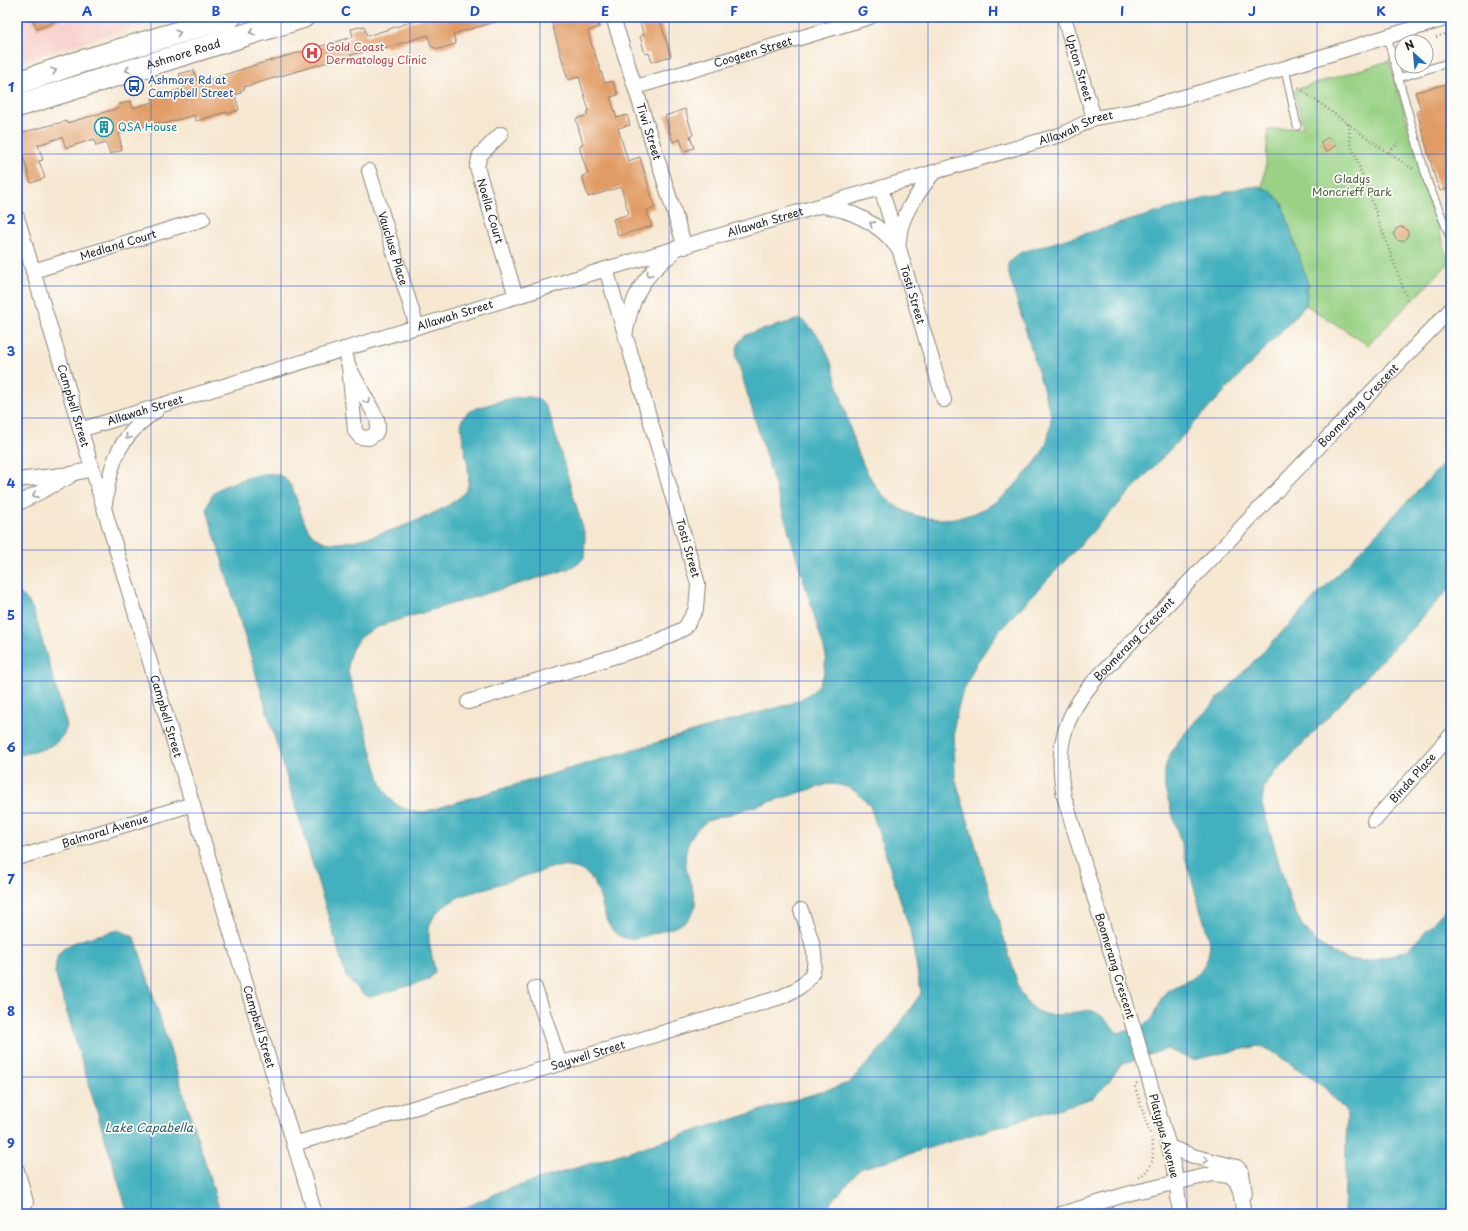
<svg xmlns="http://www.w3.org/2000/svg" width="1468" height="1231" viewBox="0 0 1468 1231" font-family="'Playpen Sans',sans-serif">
<rect width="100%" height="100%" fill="#fdfcf7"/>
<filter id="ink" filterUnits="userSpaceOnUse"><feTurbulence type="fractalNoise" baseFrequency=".025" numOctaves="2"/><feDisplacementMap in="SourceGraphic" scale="8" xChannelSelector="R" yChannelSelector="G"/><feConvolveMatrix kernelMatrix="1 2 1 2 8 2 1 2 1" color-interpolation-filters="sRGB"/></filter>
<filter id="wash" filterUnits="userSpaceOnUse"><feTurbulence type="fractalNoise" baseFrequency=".012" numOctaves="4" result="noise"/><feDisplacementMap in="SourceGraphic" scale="16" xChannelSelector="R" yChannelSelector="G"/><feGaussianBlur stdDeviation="0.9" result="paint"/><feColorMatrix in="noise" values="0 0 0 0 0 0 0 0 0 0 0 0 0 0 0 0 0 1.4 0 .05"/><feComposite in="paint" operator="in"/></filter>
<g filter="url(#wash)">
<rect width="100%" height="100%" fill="#f6e7d1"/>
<polygon fill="#f7d0cc" points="17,17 166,17 17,62"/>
<polygon fill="#99d285" stroke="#5a7750" points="1389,61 1449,263 1368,345 1306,305 1308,284 1272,192 1262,187 1266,164 1268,130 1303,127 1294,90"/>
<g fill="#42b0be" stroke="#2f666d">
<path d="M1244,187h18l10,5 10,11 26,81 -2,21 -307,326 -23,33 -15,32 -7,30 1,52 66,216c17,24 28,23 56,18 6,-1 12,-3 18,0 9,4 16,15 23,21 10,-3 27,-6 34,-14 6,-8 7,-21 15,-28 4,-4 11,-5 16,-8 19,-7 26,-21 27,-41l-45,-153c-2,-25 3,-35 19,-55l267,-278v131l-177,187 -10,13 -2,17 29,100 11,21 11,14 14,11 19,9 20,2 23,-5 20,-7 42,-46v311h-107l3,-101 -22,-25 -49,-34 -18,-8 -66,14 -25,-11 -46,15 -12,18 -16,16 -233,71 -30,35 -4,10h-368l4,-5 40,-18 347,-108 40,-43 32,-47 -11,-63 -40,-124c-14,-16 -20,-21 -42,-22l-121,37c-7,6 -16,13 -19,23 -15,40 43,71 -33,89 -11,3 -24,9 -35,3 -29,-14 -5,-75 -66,-69l-93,29c-41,22 -34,35 -26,75l-3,5 -6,5 -56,16 -9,-4 -15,-17 -139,-466c3,-15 8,-21 22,-26 13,-4 31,-12 44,-10 33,2 18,66 58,69 24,3 130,-32 137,-57 4,-18 -10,-55 -6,-66 2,-6 9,-9 14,-12 18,-4 55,-21 68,-3 3,3 4,8 6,11l35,120 -1,22 -6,6 -13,6 -180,54c-24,10 -37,20 -37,47l33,112c11,22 18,27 43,29l322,-96c21,-6 63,-13 74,-33 5,-8 5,-18 6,-28l-90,-299c1,-10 3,-17 12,-22l52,-15c23,15 30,39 37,64 18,58 28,135 104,136 30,0 54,-13 74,-34 23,-25 35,-35 36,-70l-42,-140 -1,-11 6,-7 8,-5z"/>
<path d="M17,593h3l7,7 6,9 34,117c-7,23 -29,24 -50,30z"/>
<path d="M119,930l15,7 4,10 83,267h-93l-73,-241c1,-7 1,-16 5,-21 10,-12 44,-18 59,-22z"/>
</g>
<g id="blocks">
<g fill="#e19c65">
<polygon points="32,17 65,17 37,29"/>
<polygon points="427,17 502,17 502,20 453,34 456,44 438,49 431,46 428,35 386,48 385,45 244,87 245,89 241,90 241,93 235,95 239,110 227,114 226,112 196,121 194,115 160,125 159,122 119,134 122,150 110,154 106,143 96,146 94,139 66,148 62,137 38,145 43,160 39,161 45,178 31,183 17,134 66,121 67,123 81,119 119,108 118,105 131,101 133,108 153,102 152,98 184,88 179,74 194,70 197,81 204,79 205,81 255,65 353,37 351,29 364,26 367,36"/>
<polygon points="550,17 596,17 599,27 588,31 591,43 605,83 613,81 618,95 610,97 617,118 627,115 630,125 618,128 628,161 640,157 655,208 647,210 652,226 618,236 613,219 629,214 621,187 588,197 582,176 588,174 580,150 580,145 583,144 576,119 588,115 587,112 589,111 579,77 568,80"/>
<polygon points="638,17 659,17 671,56 652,62 649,53 645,54 640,36 644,35"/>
<polygon points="1451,83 1451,188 1440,191 1435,178 1417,111 1421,110 1415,92"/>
<polygon points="685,109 693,135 690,136 694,148 684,151 680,139 673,142 665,116"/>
<polygon points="1329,137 1336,145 1326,152 1320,142"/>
<circle cx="1401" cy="234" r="7"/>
</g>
</g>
</g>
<g filter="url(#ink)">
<use href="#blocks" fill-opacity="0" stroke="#898276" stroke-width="1"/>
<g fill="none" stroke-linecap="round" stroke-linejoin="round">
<defs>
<g id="lane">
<polyline points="1387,37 1428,183 1451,239"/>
<polyline points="1285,68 1297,126"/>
<polyline points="1399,78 1451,62"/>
</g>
<g id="street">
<path id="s1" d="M613,17l72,230"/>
<path id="s2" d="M1064,17l30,101"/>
<path id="s3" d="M636,87l234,-70"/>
<path id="s4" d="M501,134l-21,21 -3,12 39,130"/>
<path id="s5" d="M369,171l48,156"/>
<path id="s6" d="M881,188l63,212"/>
<path d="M823,206c28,4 56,17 73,40"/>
<path id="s7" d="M17,217l298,997"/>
<path d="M899,242c0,-26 20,-50 35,-70"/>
<path id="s8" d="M33,271l170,-52"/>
<path d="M626,331c6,-35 17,-55 46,-77"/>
<polyline points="344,349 349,367 355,431 360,437 369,438 376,433 378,426 377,419 349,367"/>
<path id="s9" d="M80,430l526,-161 457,-135 31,-16 37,-6 154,-44 166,-51"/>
<polyline points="17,480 71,474 92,469"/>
<polyline points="17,504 69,477"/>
<path d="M105,504c5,-42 14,-68 51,-93"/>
<polyline points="468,702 651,645 685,628 696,609 698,584 606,269"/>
<path id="s10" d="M1374,821l77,-86"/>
<path id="s11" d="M17,858l176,-54"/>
<polyline points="535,988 560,1064"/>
<path id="s12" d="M294,1144l487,-147c10,-5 22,-10 29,-20 12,-18 -3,-48 -9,-67"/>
<polyline points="1169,1147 1196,1157 1237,1167 1242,1173 1245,1193"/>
<polyline points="17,1170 26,1202"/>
<polyline points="1061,1214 1131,1193 1213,1174 1229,1176 1236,1182 1240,1192 1244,1214"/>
<path id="s13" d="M1180,1214l-4,-37 -8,-34 -104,-347c-9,-46 -1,-79 30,-115l357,-372"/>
</g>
<g id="primary">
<polyline points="17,83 80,62 230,17"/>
<path id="s14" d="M17,106l286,-89"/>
</g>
</defs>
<use href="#lane" stroke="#898276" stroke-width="9"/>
<use href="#street" stroke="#898276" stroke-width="16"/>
<use href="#primary" stroke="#898276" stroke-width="24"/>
<g stroke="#898276" stroke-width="2.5" stroke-dasharray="1 3" stroke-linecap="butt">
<polyline points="1436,37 1446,34"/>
<polyline points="1299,88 1388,153 1399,142"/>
<polyline points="1349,124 1350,141 1408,302"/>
<polyline points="1388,153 1415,170"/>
<polyline points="1137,1083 1135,1087 1150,1134"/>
<path d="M1139,1177c15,-9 16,-23 12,-39"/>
</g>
<use href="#lane" stroke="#fff" stroke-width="7"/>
<use href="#street" stroke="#fff" stroke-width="14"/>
<use href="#primary" stroke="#fff" stroke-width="22"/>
</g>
<defs><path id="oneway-chevron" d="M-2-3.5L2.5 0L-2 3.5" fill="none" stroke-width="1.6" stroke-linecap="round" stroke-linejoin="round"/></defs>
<g stroke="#999">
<use href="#oneway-chevron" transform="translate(252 32) rotate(163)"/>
<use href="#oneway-chevron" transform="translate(178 33) rotate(-17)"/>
<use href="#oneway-chevron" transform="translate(128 70) rotate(162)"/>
<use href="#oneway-chevron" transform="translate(54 71) rotate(-18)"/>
<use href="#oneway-chevron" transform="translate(872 224) rotate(-148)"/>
<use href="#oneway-chevron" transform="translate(649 274) rotate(130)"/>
<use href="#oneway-chevron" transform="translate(367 401) rotate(62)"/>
<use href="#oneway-chevron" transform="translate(128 437) rotate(128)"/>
<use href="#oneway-chevron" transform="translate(35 495) rotate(151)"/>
<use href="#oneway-chevron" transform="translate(1206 1160) rotate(14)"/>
</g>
</g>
<path fill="none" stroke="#1d4ed8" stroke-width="1" stroke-opacity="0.55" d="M151,17v1197M281,17v1197M410,17v1197M540,17v1197M669,17v1197M799,17v1197M928,17v1197M1058,17v1197M1187,17v1197M1317,17v1197M17,154h1434M17,286h1434M17,418h1434M17,550h1434M17,681h1434M17,813h1434M17,945h1434M17,1077h1434"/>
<defs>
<symbol id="hospital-ring" viewBox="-11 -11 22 22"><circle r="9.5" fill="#fdfcf7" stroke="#e0444e" stroke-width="1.5"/><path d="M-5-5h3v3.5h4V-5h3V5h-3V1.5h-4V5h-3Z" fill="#e0444e"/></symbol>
<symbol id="bus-ring" viewBox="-11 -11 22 22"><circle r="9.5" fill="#fdfcf7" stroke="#1a4fb4" stroke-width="1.5"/><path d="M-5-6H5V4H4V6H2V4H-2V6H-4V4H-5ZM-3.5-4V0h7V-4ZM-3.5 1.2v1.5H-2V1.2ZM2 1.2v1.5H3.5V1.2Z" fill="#1a4fb4"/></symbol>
<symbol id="building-ring" viewBox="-11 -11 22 22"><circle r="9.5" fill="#fdfcf7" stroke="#0f9aa8" stroke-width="1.5"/><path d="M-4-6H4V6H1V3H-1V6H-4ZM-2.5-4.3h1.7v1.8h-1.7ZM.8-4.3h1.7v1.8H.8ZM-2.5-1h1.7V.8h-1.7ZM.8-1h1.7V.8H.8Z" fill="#0f9aa8"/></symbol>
</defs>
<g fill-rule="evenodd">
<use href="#hospital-ring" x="301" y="42" width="22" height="22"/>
<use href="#bus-ring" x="123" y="75" width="22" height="22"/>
<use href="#building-ring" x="93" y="116" width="22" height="22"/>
</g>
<g text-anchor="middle" stroke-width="3.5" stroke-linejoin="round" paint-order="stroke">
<g font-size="11" fill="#be3a42" stroke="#fdfcf7" text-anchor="start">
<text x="326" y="51">Gold Coast<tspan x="326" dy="13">Dermatology Clinic</tspan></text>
</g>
<g font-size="11" fill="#1c1c1c" stroke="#fdfcf7">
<text dy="4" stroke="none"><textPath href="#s3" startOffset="122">Coogeen Street</textPath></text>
<text dy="4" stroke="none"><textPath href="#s14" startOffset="174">Ashmore Road</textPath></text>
<text dy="4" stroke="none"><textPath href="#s2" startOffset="53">Upton Street</textPath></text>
<text dy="4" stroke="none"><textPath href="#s9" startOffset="1041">Allawah Street</textPath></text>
<text dy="4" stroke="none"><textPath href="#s1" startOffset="120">Tiwi Street</textPath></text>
<text dy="4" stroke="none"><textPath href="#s4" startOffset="88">Noella Court</textPath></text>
<text dy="4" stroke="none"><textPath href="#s9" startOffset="716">Allawah Street</textPath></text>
<text dy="4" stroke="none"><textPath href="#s8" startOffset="89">Medland Court</textPath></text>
<text dy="4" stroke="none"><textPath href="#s5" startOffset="81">Vaucluse Place</textPath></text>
<text dy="4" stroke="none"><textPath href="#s6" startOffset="111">Tosti Street</textPath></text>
<text dy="4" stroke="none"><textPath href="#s9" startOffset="392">Allawah Street</textPath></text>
<text dy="4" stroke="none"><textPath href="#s7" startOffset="197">Campbell Street</textPath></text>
<text dy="4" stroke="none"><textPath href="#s13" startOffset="940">Boomerang Crescent</textPath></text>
<text dy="4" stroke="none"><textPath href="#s9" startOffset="68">Allawah Street</textPath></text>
<text transform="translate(688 548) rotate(74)" y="4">Tosti Street</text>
<text dy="4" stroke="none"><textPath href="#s13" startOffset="616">Boomerang Crescent</textPath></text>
<text dy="4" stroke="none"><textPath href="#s7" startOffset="521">Campbell Street</textPath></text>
<text dy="4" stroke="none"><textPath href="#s10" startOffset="58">Binda Place</textPath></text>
<text dy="4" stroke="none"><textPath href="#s11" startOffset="92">Balmoral Avenue</textPath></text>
<text transform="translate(1115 966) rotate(73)" y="4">Boomerang Crescent</text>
<text dy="4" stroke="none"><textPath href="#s7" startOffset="845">Campbell Street</textPath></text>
<text dy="4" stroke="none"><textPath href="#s12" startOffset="307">Saywell Street</textPath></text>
<text transform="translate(1164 1136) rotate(75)" y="4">Platypus Avenue</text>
</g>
<g font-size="11" fill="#164399" stroke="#fdfcf7" text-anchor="start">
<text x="148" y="84">Ashmore Rd at<tspan x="148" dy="13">Campbell Street</tspan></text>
</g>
<g font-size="11" fill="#0d838f" stroke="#fdfcf7" text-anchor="start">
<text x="118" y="131">QSA House</text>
</g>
<g font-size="11" fill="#485c41" stroke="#fdfcf7">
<text x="1352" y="183">Gladys<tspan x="1352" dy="13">Moncrieff Park</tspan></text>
</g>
<g font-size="12" font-style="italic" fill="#2d5f65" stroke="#fdfcf7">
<text x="149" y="1132">Lake Capabella</text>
</g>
</g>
<rect width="1468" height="1231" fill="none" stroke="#fdfcf7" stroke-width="44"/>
<g transform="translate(1414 54) rotate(333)"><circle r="19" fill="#fdfcf7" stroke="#a3a29f"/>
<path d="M0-3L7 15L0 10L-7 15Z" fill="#1f6fb2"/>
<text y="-6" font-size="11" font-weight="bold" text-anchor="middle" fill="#1c1c1c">N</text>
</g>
<rect x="22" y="22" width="1424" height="1187" fill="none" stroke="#1d4ed8" stroke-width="1.5"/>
<g font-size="13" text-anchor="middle" font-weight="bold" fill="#1d4ed8">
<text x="87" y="16">A</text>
<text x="216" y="16">B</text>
<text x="346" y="16">C</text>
<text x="475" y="16">D</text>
<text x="605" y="16">E</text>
<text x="734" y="16">F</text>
<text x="863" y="16">G</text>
<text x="993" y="16">H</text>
<text x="1122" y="16">I</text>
<text x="1252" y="16">J</text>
<text x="1381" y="16">K</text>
<text x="11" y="92">1</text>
<text x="11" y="224">2</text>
<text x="11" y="356">3</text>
<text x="11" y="488">4</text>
<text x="11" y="620">5</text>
<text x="11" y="752">6</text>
<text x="11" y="884">7</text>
<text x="11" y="1016">8</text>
<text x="11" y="1148">9</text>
</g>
</svg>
